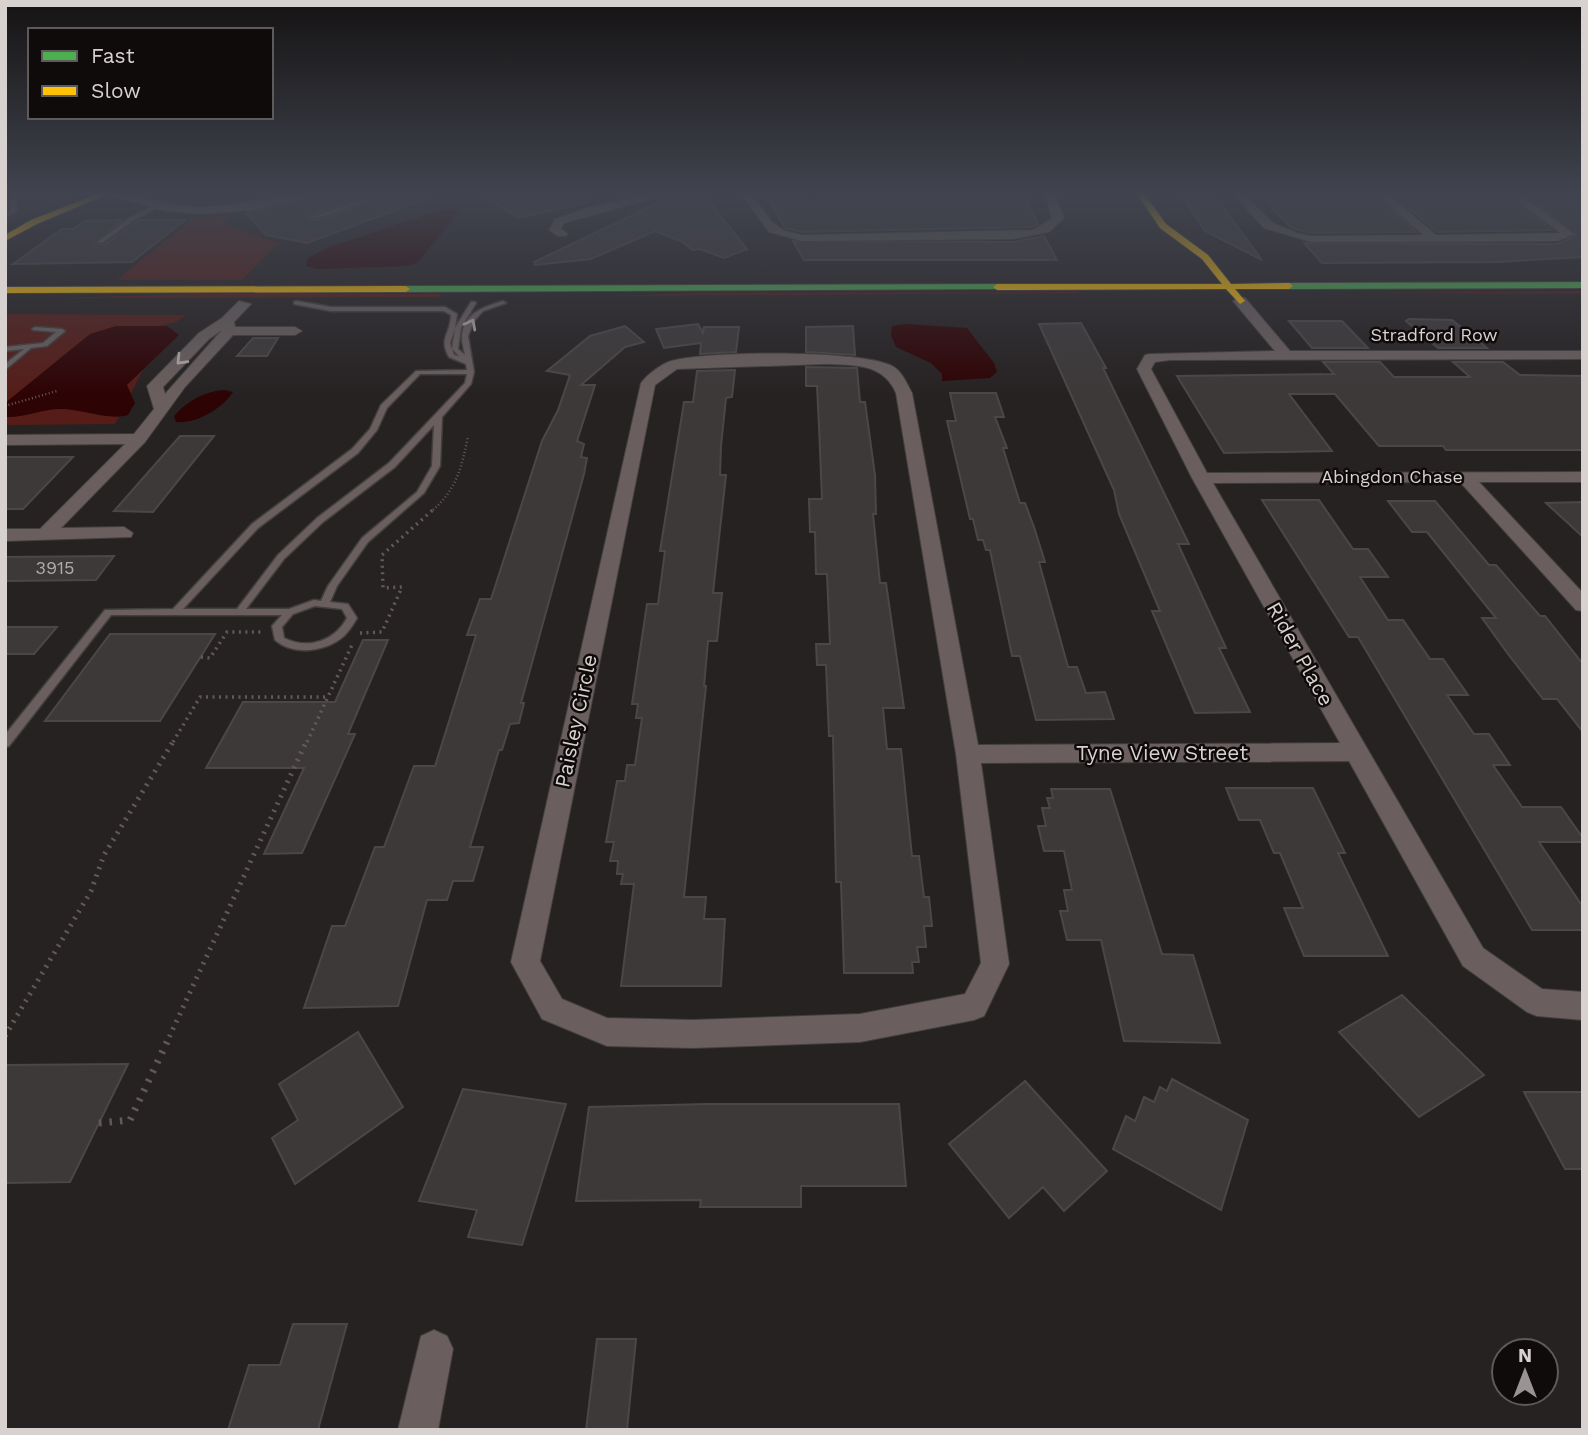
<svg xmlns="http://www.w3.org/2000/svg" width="1588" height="1435" viewBox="0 0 1588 1435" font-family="'Work Sans',sans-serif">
<rect width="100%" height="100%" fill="#272222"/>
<polygon fill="#332523" points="5,194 80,194 5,225"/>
<g fill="#561d18">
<polygon points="229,216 224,225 278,243 242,280 117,280 195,217"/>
<polygon points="1583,291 1583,294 1363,293"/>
<polygon points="699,293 1078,292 1078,293 608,296"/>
<polygon points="200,294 443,294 438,297 50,298"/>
<polygon points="5,314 186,315 176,322 159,326 148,360 115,424 5,425"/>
</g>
<g fill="#2e0304">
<polygon points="447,208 459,212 418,262 408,266 317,269 306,266 308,258 329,247"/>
<polygon points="905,324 967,328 994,363 997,372 990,378 942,381 942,374 931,363 896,347 891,335 892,326"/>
<path d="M116,326h51l12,9 -52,50 8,18 -7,12c-19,6 -46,-6 -67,-6 -19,0 -36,9 -56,8v-14l85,-69z"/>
<path d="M224,390l9,2c-11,17 -37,32 -57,30l-2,-6c13,-15 31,-25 50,-26z"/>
</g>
<g fill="#3d3939" stroke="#4c4747" stroke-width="2">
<polygon points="327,194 372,194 311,215 311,220 318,220 388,194 432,194 432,197 307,243 266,235 246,213"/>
<polygon points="480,194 589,194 590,202 519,218"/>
<polygon points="677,194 703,194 747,249 724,258 700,249 692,250 683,242 655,231 591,259 535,265 534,262"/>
<polygon points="765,194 801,194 808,203 842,194 857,194 869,199 875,195 1024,195 1038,224 1032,227 802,232 785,228"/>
<polygon points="1260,194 1375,194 1416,232 1311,233 1298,230 1290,227"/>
<polygon points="1392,194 1507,194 1552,230 1437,232"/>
<polygon points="1524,194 1566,194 1583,205 1583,257 1495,262 1322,263 1304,243 1558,244 1576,235"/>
<polygon points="1183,198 1210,198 1219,202 1262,260 1205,231"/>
<polygon points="122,220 95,243 104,245 139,220 185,220 132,262 13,264 62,229 73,229 85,221"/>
<polygon points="1044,236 1057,260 804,260 793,241 1013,242"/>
<polygon points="1409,319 1452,320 1487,348 1438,348 1406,321"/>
<polygon points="1289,321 1342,321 1368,348 1312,348"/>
<polygon points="1081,323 1106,368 1103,368 1189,544 1178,544 1226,648 1219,648 1250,712 1195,713 1152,611 1160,611 1119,514 1114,490 1039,324"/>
<polygon points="698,324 703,333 704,327 739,327 736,352 700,354 701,343 664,348 656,329"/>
<polygon points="625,326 644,342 625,347 581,385 595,385 577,441 584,444 581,457 587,458 584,474 521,703 524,703 519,723 510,724 502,750 499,750 470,847 483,847 473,881 453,881 447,900 427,900 398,1006 304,1008 332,926 345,926 375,847 384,847 414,766 435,766 476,635 467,635 480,599 491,599 542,441 558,410 570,375 547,371 590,336"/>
<polygon points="853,326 855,355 806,352 806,327"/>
<polygon points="253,338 278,338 267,356 237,356"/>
<polygon points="1323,362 1380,362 1394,377 1470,377 1453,362 1503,362 1520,375 1583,376 1583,450 1446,450 1443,446 1379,446 1335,394 1289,394 1332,451 1224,453 1177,376 1334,374"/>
<polygon points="806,367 857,368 860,402 865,402 875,475 876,514 873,514 880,583 886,583 904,708 883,708 887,749 901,749 912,856 919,856 924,897 929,897 932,926 924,926 926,947 917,947 919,962 912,962 913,973 844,973 841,882 836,882 833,736 829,736 826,665 817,665 816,644 830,644 827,574 816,574 815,532 810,532 809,499 822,499 819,426 817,386 806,386"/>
<polygon points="735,370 732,397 726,398 721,446 720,475 726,475 713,593 722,593 717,641 708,641 704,686 706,686 684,897 706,897 704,919 725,919 721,986 621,986 634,884 621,884 623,874 617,874 618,861 610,861 614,842 606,842 617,781 625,781 627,765 635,765 642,718 636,718 638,704 632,704 647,604 658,604 665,551 660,551 684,402 693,402 697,371"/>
<polygon points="950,393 996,393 1004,417 995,417 1007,448 1003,448 1020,503 1025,503 1034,527 1045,562 1039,562 1068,667 1077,667 1086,693 1105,692 1114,719 1036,720 1020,656 1012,656 990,550 986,550 983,540 978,540 973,519 970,519 947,421 956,421"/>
<polygon points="180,436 214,436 153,512 114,511"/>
<polygon points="5,457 73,457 23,509 5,509"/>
<polygon points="1262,500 1319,500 1353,549 1368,549 1388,577 1360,577 1388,620 1403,620 1430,659 1443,659 1468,695 1447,695 1474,734 1489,734 1510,765 1493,765 1522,807 1561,807 1583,838 1583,842 1539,842 1583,907 1583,930 1532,930 1358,637 1349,637"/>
<polygon points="1388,501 1435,501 1489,565 1496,565 1540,616 1545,616 1583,664 1583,732 1557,699 1543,699 1508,654 1482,618 1496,618 1427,532 1412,532"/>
<polygon points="1583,502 1583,537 1546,503"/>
<polygon points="114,556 96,580 5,581 5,557"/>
<polygon points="5,627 57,627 34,654 5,654"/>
<polygon points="110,634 215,634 160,721 45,721"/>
<polygon points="363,640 388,640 348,734 355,734 302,853 264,854 304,768 206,768 243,702 335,702"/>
<polygon points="1226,788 1313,788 1345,853 1338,853 1388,956 1304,956 1284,908 1303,908 1280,853 1274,853 1260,820 1239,820"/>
<polygon points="1051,789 1110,789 1162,954 1193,955 1220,1043 1124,1041 1101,940 1067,940 1060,911 1068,911 1064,890 1072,890 1064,851 1044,851 1038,826 1046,826 1042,808 1050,808 1047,798 1053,798"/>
<polygon points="1402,995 1484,1075 1419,1117 1339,1032"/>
<polygon points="358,1032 403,1107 295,1184 272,1138 298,1120 279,1084"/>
<polygon points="128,1064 70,1182 5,1183 5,1065"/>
<polygon points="1172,1079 1248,1120 1221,1210 1113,1149 1126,1116 1135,1121 1144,1097 1154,1102 1160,1087 1167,1091"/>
<polygon points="1025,1081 1107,1171 1064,1211 1043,1187 1009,1218 949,1144"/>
<polygon points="463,1089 566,1104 522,1245 468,1237 477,1210 419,1201"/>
<polygon points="1524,1092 1583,1092 1583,1169 1565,1169"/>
<polygon points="707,1104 899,1104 906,1186 801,1186 801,1207 700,1207 701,1200 576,1201 589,1107"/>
<polygon points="293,1324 347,1324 318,1430 228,1430 249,1365 280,1365"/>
<polygon points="597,1339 636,1339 627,1430 586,1430"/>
</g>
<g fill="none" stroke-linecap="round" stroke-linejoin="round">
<defs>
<g id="lane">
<polygon points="16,194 23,194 16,197 17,211 5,217 5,214 11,210 11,196"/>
<polygon points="379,194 385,194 317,218 312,217"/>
<polygon points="157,204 162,205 134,220 102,243 97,242 130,218"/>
<path d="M296,301l35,6h114l12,7 -2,14 16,-26h4l1,1 -15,25 -3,21 7,6c-1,-5 -3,-12 -3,-18 1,-24 22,-30 41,-36l3,2 -23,8 -9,10 -6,15 6,36 -3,12 -29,33 -2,49 -16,27 -56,49 -31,44 -7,16 18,2 9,14c-4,7 -8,13 -13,18 -18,16 -51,20 -69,4l-3,-14 10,-11h-171l-102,131 -4,1v-12l100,-125 68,-1 79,-85 100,-75 18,-20 11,-24 35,-34 51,-1 -1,-6 -17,-7c-11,-19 2,-23 2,-42l-7,-4h-113l-37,-7v-2zM455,328l-3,21 7,7 -5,-1 -4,-12zM420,374h47l-2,9 -76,80 -72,55 -39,37 -41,54h-54l75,-81 100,-75 19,-23 10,-22zM434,425l-2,41 -15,26 -55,46 -34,48 -7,15 -7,-1 -25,9h-43l38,-50 39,-37 72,-55zM315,606l27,3 5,9c-12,23 -39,32 -63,20l-2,-11 11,-13z"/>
<polygon points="35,327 62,329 65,331 47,346 31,348 5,370 5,364 24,349 5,351 5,347 43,343 56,332 33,330 32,329"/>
</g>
<g id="street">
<path d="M104,194c33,0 63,13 96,13 42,0 83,-15 124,-13l-72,16 -52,4 -35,-3z"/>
<polygon points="651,194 670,194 564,223 561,229 568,234 566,236 558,236 549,230 555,219 587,208"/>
<polygon points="741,194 751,194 772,222 785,231 802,235 1033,230 1052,218 1045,194 1055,194 1064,218 1049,232 1013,239 802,241 769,232"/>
<polygon points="1233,194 1243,194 1273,223 1297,233 1311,236 1423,235 1377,194 1388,194 1436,235 1560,233 1509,194 1520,194 1574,234 1558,241 1311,242 1264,228"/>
<path d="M1240,297l5,1 45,53h293v8l-413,1 -15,2 -4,7 56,104 376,-1v10h-104l104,111v18l-7,-1 -116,-128 -247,1 270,465 59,41 41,3v28l-46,-4 -10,-4 -64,-46 -114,-205 -368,2 28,201 -25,52 -10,4 -114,22 -168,6 -85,-2 -65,-27 -31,-57 130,-579c6,-8 20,-19 30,-22 34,-10 194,-12 223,6 9,6 13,17 18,26l66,352 362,-2 -148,-265 -55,-109 8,-14 5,-1 125,-3 -42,-50zM825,364c29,1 58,-1 71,29l60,361 25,209 -16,31 -105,20 -168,6 -85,-2 -45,-19 -22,-38 115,-576 22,-16z"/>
<path d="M239,301l12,3 -17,18 1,5h60l7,4 -7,4h-62l-48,52 -40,55 -84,86 63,-1 9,6 -2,4 -126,4v-12h35l85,-85 -120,1v-10l129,-1 20,-25 -7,-23 3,-3 49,-50 23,-15zM222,330l-57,64 -2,-7 46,-48z"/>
<polygon points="434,1330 447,1336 453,1349 438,1430 398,1430 421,1336"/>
</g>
<g id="fast">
<polygon points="1583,282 1583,288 1289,289 1285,286 1289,283"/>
<polygon points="997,284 1000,285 1000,289 406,292 402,289 406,286"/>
</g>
<g id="slow">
<polygon points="98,194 108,194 37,224 5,241 5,235 31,220"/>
<polygon points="1137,194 1144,194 1166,224 1208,255 1231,284 1289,283 1293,286 1289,289 1235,289 1245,301 1240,304 1226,289 997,290 993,287 997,284 1222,284 1202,259 1160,228"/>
<polygon points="5,287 406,286 410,289 406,292 5,293"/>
</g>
</defs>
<use href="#lane" stroke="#423f3f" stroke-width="3"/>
<use href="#street" stroke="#423f3f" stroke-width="2"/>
<use href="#fast" stroke="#423f3f" stroke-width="2"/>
<use href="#slow" stroke="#423f3f" stroke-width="2"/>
<g stroke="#625a59" stroke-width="2.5" stroke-dasharray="1 2.5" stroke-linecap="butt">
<polyline points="5,406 57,391"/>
<path d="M433,510c24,-21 29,-44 35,-74"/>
</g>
<g stroke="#625a59" stroke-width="3.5" stroke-dasharray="2 4.5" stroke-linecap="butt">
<polyline points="360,633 382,632 402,587 383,588 382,555 435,508"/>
<polyline points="201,657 210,658 227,632 262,632"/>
<polyline points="173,742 200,697 328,697"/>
<polyline points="307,742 352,645"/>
</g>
<g stroke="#625a59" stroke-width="5" stroke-dasharray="2 6" stroke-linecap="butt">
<polyline points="5,1036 91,891 104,855 174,740"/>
<polyline points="166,1044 307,740"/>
</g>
<polyline stroke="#625a59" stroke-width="7" stroke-dasharray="2.5 8" stroke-linecap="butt" points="99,1123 130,1120 167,1042"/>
<use href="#lane" fill="#6a5f5e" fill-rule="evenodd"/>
<use href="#street" fill="#6a5f5e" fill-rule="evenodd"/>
<use href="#fast" fill="#4caf50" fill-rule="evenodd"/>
<use href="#slow" fill="#ffc107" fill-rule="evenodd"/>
</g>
<defs><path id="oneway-chevron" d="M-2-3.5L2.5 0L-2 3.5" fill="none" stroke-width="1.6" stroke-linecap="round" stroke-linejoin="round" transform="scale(1.75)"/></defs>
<g stroke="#b1a9a8">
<use href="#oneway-chevron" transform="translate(471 324) rotate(-62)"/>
<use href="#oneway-chevron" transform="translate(181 360) rotate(134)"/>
</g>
<linearGradient id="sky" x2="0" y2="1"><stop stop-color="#151313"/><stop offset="0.49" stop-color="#41444f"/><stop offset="1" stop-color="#41444f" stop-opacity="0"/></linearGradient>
<rect width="1588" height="395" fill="url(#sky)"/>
<g text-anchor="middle" stroke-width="5" stroke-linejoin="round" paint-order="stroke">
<g font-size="18" fill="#d7d1d0" stroke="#0f0b0b">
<text x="1434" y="341">Stradford Row</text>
<text x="1392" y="483">Abingdon Chase</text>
</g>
<g font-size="18" fill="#b0abaa">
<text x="55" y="574">3915</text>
</g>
<g font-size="21" fill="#d7d1d0" stroke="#0f0b0b">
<text transform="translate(1300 654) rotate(61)" y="7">Rider Place</text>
<text transform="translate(576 721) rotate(-78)" y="7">Paisley Circle</text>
<text x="1162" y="760">Tyne View Street</text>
</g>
</g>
<rect width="1588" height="1435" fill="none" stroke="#d7d1d0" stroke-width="14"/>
<rect x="28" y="28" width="245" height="91" fill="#0f0b0b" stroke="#5f5a5a" stroke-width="2"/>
<rect x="42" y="51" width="35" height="10" fill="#4caf50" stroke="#5f5a5a" stroke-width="2"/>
<text x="91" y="63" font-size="21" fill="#d7d1d0">Fast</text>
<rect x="42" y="86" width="35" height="10" fill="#ffc107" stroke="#5f5a5a" stroke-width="2"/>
<text x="91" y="98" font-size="21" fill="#d7d1d0">Slow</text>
<g transform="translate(1525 1372)"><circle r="33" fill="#0f0b0b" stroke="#5f5a5a" stroke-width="2"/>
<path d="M0-5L12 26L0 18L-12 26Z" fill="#999493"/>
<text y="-10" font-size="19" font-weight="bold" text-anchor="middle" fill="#d7d1d0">N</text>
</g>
</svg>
